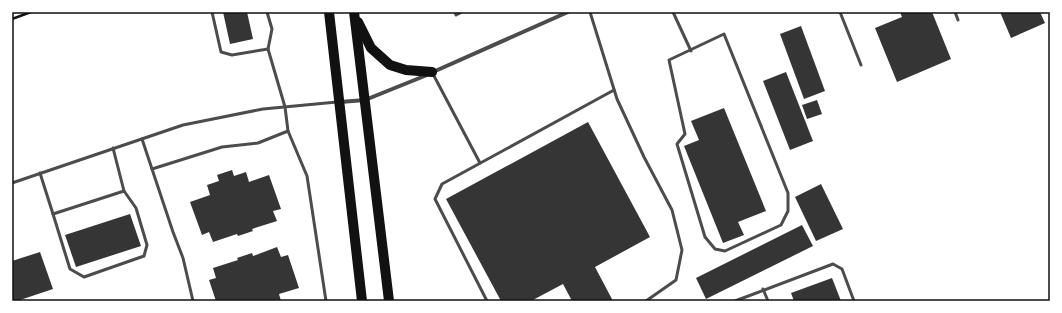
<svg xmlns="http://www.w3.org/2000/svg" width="1062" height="313" viewBox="0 0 1062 313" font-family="'Space Grotesk',sans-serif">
<rect width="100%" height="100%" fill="#fff"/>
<g fill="#353535">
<polygon points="223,12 247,12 253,39 230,44"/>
<polygon points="900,12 932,12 951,59 897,82 875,28 902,17"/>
<polygon points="1000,12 1040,12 1045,23 1011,38"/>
<polygon points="801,26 825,91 804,99 780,34"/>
<polygon points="786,72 813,141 790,150 763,81"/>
<polygon points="817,100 822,114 807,119 802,105"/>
<polygon points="724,108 766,211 738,222 744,235 723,243 684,146 699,140 691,121"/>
<polygon points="588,122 650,237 595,267 613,301 572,301 563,284 531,301 501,301 446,199"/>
<polygon points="232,170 234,176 246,172 249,182 269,175 281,209 273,211 277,221 252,229 253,231 238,236 237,234 213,242 209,232 202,235 190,202 210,195 207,185 219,181 217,175"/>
<polygon points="821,184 843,229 816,241 795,197"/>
<polygon points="130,214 141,246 76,267 65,235"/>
<polygon points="802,225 813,246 706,299 696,278"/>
<polygon points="277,247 281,257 288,255 299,288 279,294 281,301 216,301 209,280 216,278 213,268 238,260 237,258 252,253 253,256"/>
<polygon points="40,252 53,289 17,301 12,301 12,261"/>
<polygon points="832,278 841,301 794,301 791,293"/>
</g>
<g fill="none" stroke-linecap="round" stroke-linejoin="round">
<polyline stroke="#111" stroke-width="2.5" points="12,19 31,12"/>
<g stroke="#4c4c4c" stroke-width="3">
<polyline points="212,12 221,52 232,55 268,49"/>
<polyline points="267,12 272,29 268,49 285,107 288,131"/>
<polyline points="455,12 456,15 462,12"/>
<polyline points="590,12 617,99 644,157 672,210 682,250 676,280 646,301"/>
<polyline points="673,12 691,51"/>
<polyline points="840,12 861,65"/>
<polyline points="955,12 958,20"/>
<polygon points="724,34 788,193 788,211 781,225 725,251 715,249 705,237 677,144 685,134 669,60"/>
<polyline points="433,74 480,163"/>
<polyline points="142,139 152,169"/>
<polyline points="40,173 53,214 124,191 113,148"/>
<polyline points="12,183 183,125 263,109 337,102"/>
<polyline points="53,214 70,269 84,277 144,256 147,245 136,208 124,191"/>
<polyline points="763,289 768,301"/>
<polyline points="193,301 183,258 173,232 152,169 222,147 258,143 288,131 307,176 326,301"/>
<polyline points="487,301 435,199 442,184 614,90"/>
<polyline points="735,301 833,264 842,269 854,301"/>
</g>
<g stroke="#4c4c4c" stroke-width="4">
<polyline points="433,72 568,12"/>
<polyline points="340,102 365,100 427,75"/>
</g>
<g stroke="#111" stroke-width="10">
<polyline points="329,12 362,301"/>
<polyline points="354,12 389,301"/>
<polyline points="358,22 371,48 390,65 406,70 432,72"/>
</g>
</g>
<rect width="1062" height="313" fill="none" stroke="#ffffff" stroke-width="26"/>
<rect x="13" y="13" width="1036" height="287" fill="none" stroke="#111" stroke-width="1.5"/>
</svg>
